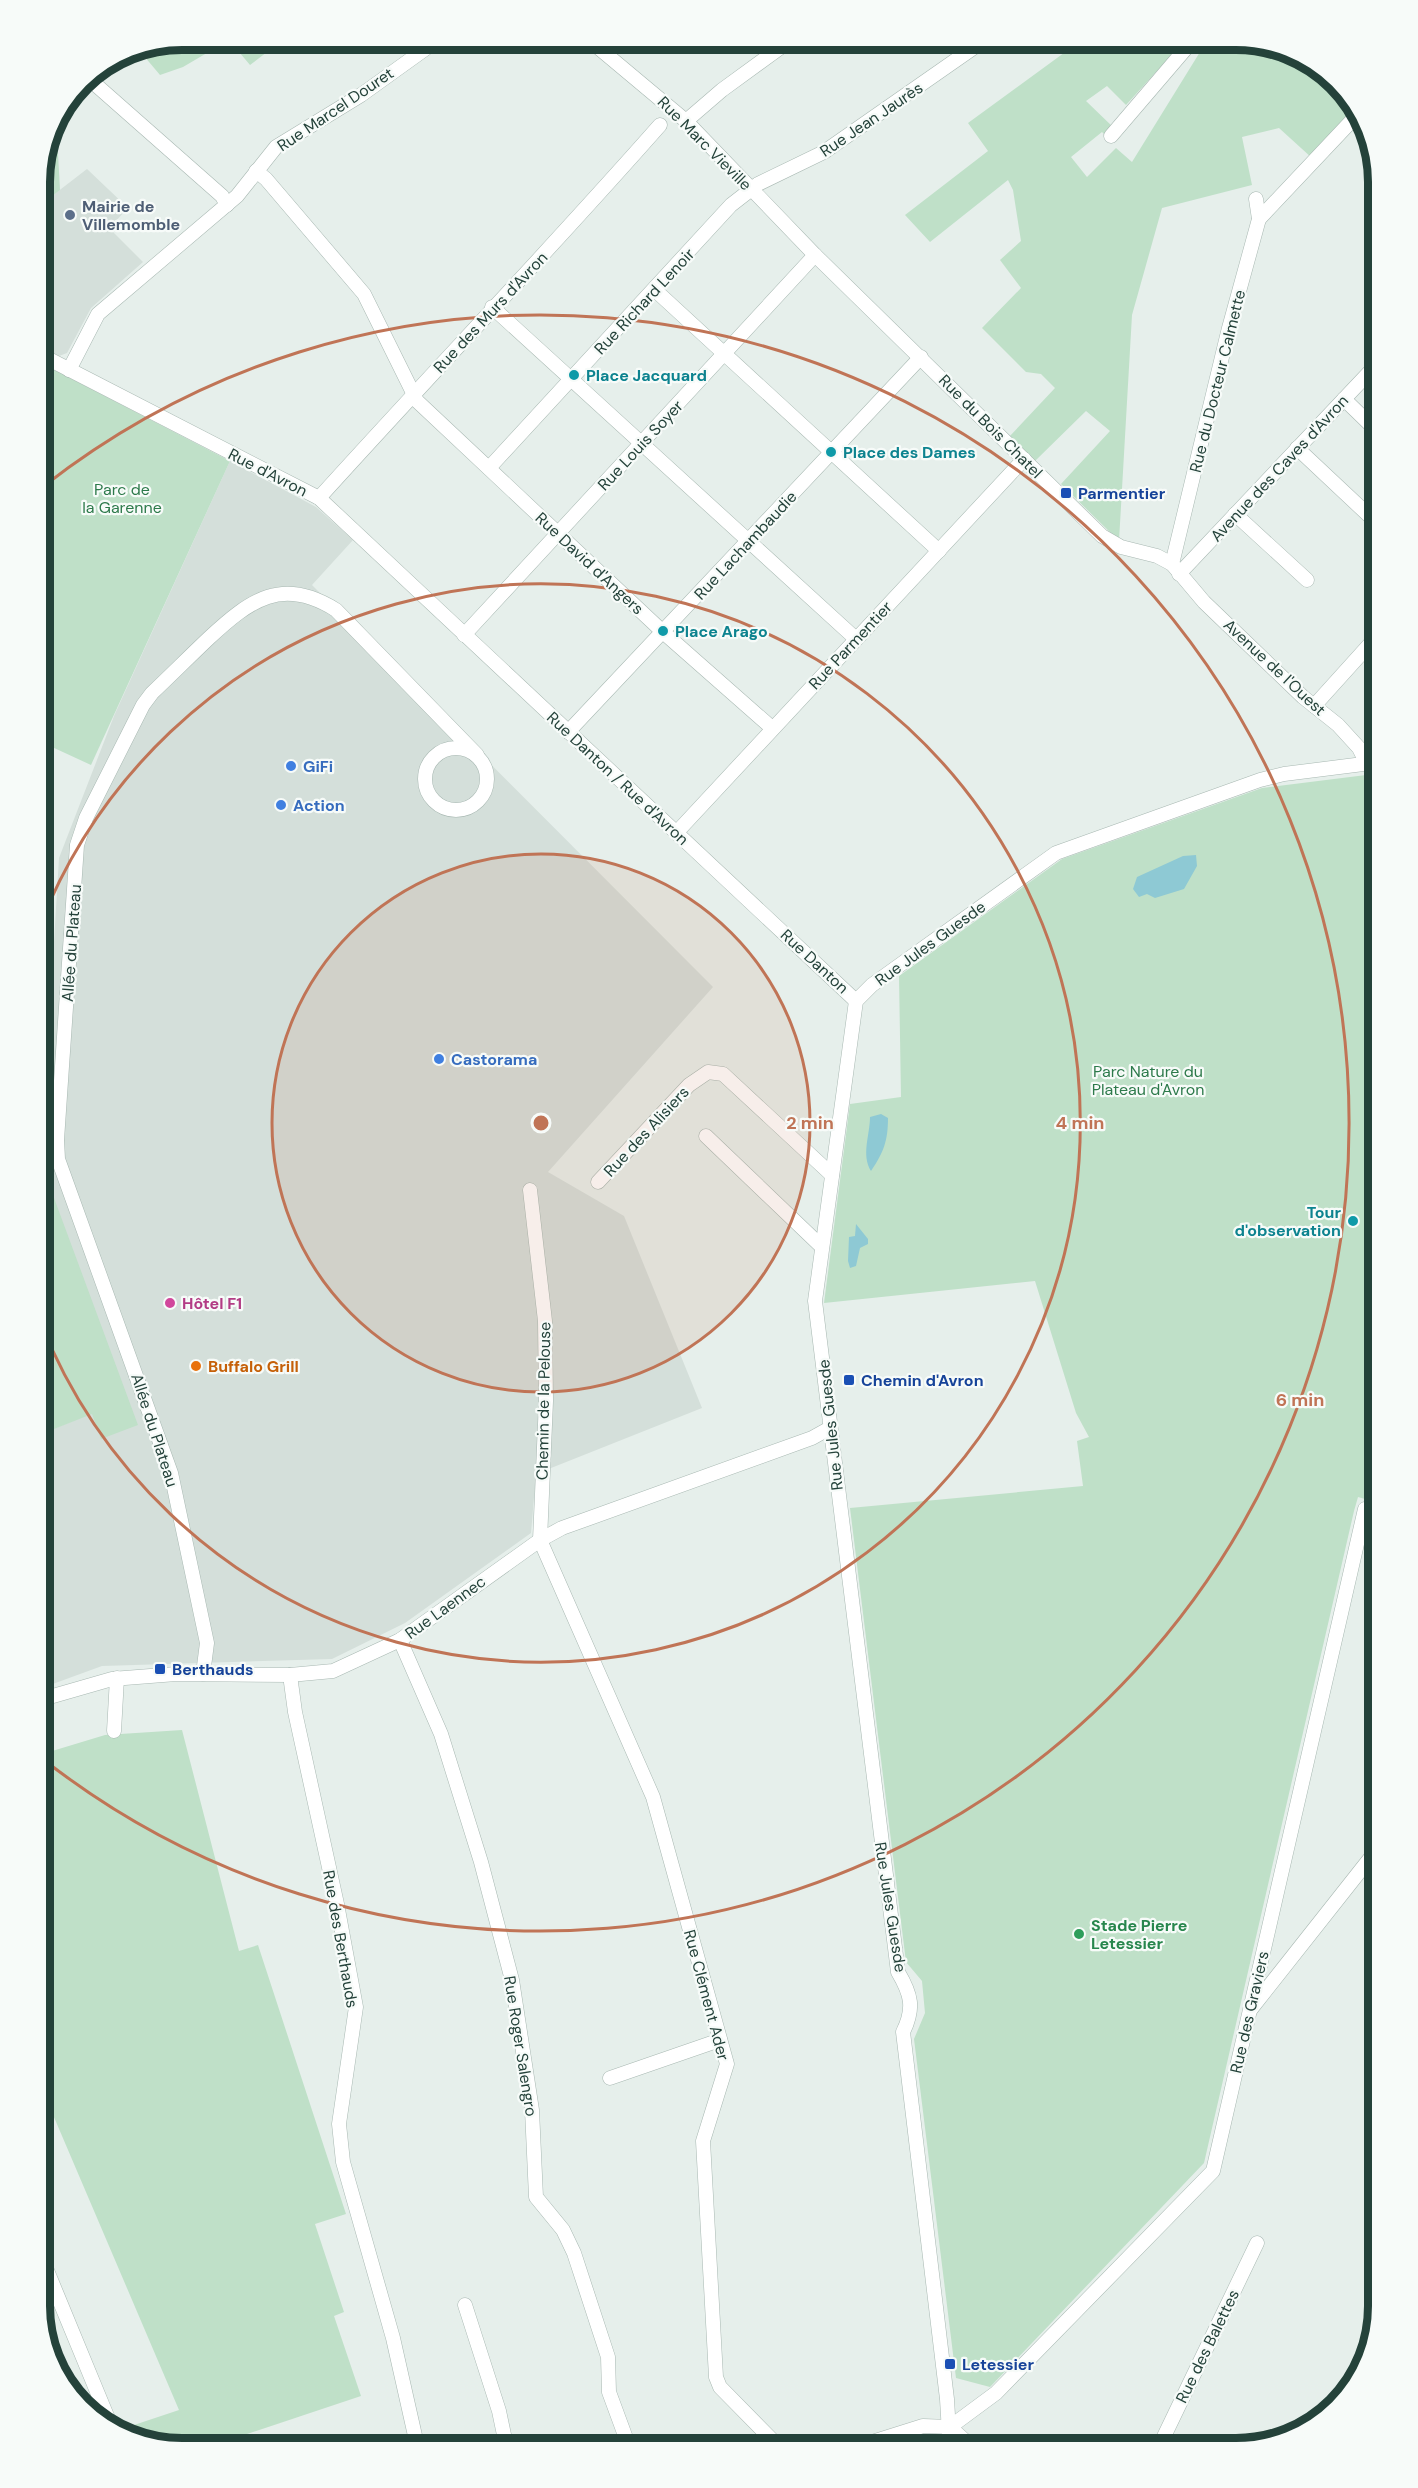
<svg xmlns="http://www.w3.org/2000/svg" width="1418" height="2488" viewBox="0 0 1418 2488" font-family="'DM Sans',sans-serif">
<rect width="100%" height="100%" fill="#e6efeb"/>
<g fill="#d4dfda">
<polygon points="87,169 128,208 109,228 143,262 91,308 67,353 59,356 39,346 39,206"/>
<polygon points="230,461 316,507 353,540 312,585 713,987 548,1172 624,1216 702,1408 536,1474 531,1533 405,1623 332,1659 102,1666 39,1689 39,1435 92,1413 39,1383 39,1063 47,1059 59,858 114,716"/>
</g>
<g fill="#bfe0c8">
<polygon points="181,39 258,39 267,52 250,65 229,40 183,67 160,75 144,56 165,42"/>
<polygon points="1083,39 1186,39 1126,105 1107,86 1086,101 1114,128 1107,137 1102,132 1071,157 1087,177 1116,148 1132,162 1208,39 1246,39 1316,63 1356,109 1312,158 1279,128 1242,137 1252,185 1162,208 1132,315 1119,541 1061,484 1110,431 1086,411 1035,461 1009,437 1055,388 1041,374 1026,372 982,328 1021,288 1000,260 1021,241 1013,190 1008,180 930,242 905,215 988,151 968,123"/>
<polygon points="57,135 60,190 39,206 39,172 46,144"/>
<polygon points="39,362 230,461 91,765 39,741"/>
<polygon points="1374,774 1379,778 1379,1503 1358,1497 1354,1511 1204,2163 990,2387 956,2378 914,2039 925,2013 922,1981 906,1962 850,1508 1083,1486 1077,1441 1089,1437 1076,1413 1035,1281 824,1303 850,1104 901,1097 899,976 1062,859 1262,788"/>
<polygon points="40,1160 138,1425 101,1439 92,1414 39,1435"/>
<polygon points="182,1730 239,1951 258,1945 346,2214 315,2224 344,2312 334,2316 361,2396 202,2449 172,2449 123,2432 122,2429 179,2410 39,2082 39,1755 105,1735"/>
</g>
<g fill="#8ec9d4">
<polygon points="1196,855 1197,866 1184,889 1155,898 1147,894 1139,897 1133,889 1137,877 1183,856"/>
<path d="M881,1114l7,4c0,22 -4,34 -17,53 -10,-16 -1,-36 -1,-54z"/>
<polygon points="856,1224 868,1239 868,1244 860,1248 856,1266 850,1268 848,1261 849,1237 855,1236"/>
</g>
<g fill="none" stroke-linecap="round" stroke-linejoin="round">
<defs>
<g id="minor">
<polyline points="588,39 686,121 815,255 1102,536 1121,547 1157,556 1172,564 1204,602 1303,697 1338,725 1359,748 1367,764"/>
<polyline points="87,77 222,196 227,205"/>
<polyline points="686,121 722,90 792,39"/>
<polyline points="1111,136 1194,39"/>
<polyline points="256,171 266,179 364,294 417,401 663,632 772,728"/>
<polyline points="1259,219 1359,113"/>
<polyline points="655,290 939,551"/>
<polyline points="492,307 856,639"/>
<polyline points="39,354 319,498 856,1001"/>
<polyline points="69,370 98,314 237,196 276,147 361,95 439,39"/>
<polyline points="1344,399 1379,433"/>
<polyline points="1297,448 1379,525"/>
<polyline points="489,468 731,205 758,184 824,152 986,39"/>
<path d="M319,498c113,-125 230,-247 341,-373"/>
<polyline points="1235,514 1307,580"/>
<polyline points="1172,564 1229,328 1259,219 1256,199"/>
<polyline points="1179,574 1379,362"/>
<polyline points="464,635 815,255"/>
<polyline points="1314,706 1379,634"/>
<polyline points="568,732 921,357"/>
<circle cx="456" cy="779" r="31"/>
<polyline points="677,832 1024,459"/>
<polyline points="706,1136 822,1247"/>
<polyline points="598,1182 689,1085 708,1072 723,1074 832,1175"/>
<polyline points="530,1190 545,1321 546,1401 540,1540 653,1797 727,2064 703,2141 716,2377 720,2387 781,2449"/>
<polyline points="400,1640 441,1734 481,1862 512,1980 532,2110 536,2197 563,2230 574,2253 608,2357 609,2392 630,2449"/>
<path d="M203,1674l4,-31 -36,-170 -113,-314 -1,-19 20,-295 9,-27 57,-113 9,-12c19,-18 38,-37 57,-55 41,-38 73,-62 127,-28l141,145"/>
<polyline points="290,1675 295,1712 337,1904 356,2007 339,2124 343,2162 393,2338 418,2449"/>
<polyline points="39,1700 112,1679 176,1674 290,1675 333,1671 400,1640 540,1540 562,1528 812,1438 830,1428"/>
<polyline points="114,1731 117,1678"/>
<polyline points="1251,2009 1379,1847"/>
<polyline points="610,2078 720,2040"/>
<polyline points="39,2251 112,2428"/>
<polyline points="465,2305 499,2411 507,2449"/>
<polyline points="950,2427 996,2393 1213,2171 1365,1509 1379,1512"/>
<polyline points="950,2427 974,2449"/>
<polyline points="850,2449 923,2426 950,2427"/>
<path d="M950,2449l-3,-50 -44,-367c12,-24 8,-38 -5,-60l-83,-671 41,-300 16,-16 184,-132 204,-73 24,-6 95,-12"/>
<polyline points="1158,2449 1257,2243"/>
</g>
</defs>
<use href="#minor" stroke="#a8b8b2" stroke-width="15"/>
<use href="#minor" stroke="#fff" stroke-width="14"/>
</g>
<circle cx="541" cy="1123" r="269" fill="#c07456" fill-opacity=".12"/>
<g fill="none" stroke="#c07456" stroke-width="3">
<circle cx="541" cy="1123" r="269"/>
<path d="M40 925A539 539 0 1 1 40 1321"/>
<path d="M44 486A808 808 0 1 1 44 1760"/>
</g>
<circle fill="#5c6f8a" stroke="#f7fbf9" stroke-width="2" cx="70" cy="215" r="6"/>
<g fill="#0f9aa8" stroke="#f7fbf9" stroke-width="2">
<circle cx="574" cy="375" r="6"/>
<circle cx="831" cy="452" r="6"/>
<circle cx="663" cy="631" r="6"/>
<circle cx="1353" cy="1221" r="6"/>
</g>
<g fill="#1a4fb4" stroke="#f7fbf9" stroke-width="2">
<rect x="1060" y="487" width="12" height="12" rx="3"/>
<rect x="843" y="1374" width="12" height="12" rx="3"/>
<rect x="154" y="1663" width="12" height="12" rx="3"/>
<rect x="944" y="2358" width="12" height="12" rx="3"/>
</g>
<g fill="#3f7fe0" stroke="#f7fbf9" stroke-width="2">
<circle cx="291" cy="766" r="6"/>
<circle cx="281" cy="805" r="6"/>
<circle cx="439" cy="1059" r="6"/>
</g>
<circle fill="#d1479c" stroke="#f7fbf9" stroke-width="2" cx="170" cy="1303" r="6"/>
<circle fill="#e8710a" stroke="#f7fbf9" stroke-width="2" cx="196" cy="1366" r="6"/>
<circle fill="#2e9e5b" stroke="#f7fbf9" stroke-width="2" cx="1079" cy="1934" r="6"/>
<g text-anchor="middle" stroke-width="4.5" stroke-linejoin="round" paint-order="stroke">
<g font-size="16" fill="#24423a" stroke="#f7fbf9">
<text transform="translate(335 109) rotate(-34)" y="6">Rue Marcel Douret</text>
<text transform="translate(871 119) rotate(-34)" y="6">Rue Jean Jaurès</text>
<text transform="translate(705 143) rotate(45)" y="6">Rue Marc Vieville</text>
<text transform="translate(644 301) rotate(-47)" y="6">Rue Richard Lenoir</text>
<text transform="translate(490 312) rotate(-47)" y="6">Rue des Murs d'Avron</text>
<text transform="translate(1217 381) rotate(-76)" y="6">Rue du Docteur Calmette</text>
<text transform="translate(991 426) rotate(45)" y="6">Rue du Bois Chatel</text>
<text transform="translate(640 445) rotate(-47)" y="6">Rue Louis Soyer</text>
<text transform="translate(1279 468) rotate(-47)" y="6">Avenue des Caves d'Avron</text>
<text transform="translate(268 472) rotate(27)" y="6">Rue d'Avron</text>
<text transform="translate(745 545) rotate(-47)" y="6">Rue Lachambaudie</text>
<text transform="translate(590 563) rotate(43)" y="6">Rue David d'Angers</text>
<text transform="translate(850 645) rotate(-47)" y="6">Rue Parmentier</text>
<text transform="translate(1275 667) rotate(43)" y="6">Avenue de l'Ouest</text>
<text transform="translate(618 778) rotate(43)" y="6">Rue Danton / Rue d'Avron</text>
<text transform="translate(71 943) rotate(-86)" y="6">Allée du Plateau</text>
<text transform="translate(930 943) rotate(-36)" y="6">Rue Jules Guesde</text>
<text transform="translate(815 961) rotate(43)" y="6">Rue Danton</text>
<text transform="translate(646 1131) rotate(-47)" y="6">Rue des Alisiers</text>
<text transform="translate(543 1401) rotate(-89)" y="6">Chemin de la Pelouse</text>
<text transform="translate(830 1425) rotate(-96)" y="6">Rue Jules Guesde</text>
<text transform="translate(155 1430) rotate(72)" y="6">Allée du Plateau</text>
<text transform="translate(445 1607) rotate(-36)" y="6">Rue Laennec</text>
<text transform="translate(891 1907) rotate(81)" y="6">Rue Jules Guesde</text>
<text transform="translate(341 1939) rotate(80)" y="6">Rue des Berthauds</text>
<text transform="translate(707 1995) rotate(75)" y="6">Rue Clément Ader</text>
<text transform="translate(1249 2012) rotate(-77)" y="6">Rue des Graviers</text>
<text transform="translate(521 2046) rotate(81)" y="6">Rue Roger Salengro</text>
<text transform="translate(1207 2346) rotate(-64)" y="6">Rue des Balettes</text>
</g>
<g font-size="16" font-weight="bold" fill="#4e5e75" stroke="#f7fbf9" text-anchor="start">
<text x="82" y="212">Mairie de<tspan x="82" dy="18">Villemomble</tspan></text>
</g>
<g font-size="16" font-weight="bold" fill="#0d838f" stroke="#f7fbf9" text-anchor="start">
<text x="586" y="381">Place Jacquard</text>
<text x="843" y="458">Place des Dames</text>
<text x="675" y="637">Place Arago</text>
<text x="1341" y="1218" text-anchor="end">Tour<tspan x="1341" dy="18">d'observation</tspan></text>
</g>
<g font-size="16" fill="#2d7a4b" stroke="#f7fbf9">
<text x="122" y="495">Parc de<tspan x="122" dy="18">la Garenne</tspan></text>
<text x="1148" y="1077">Parc Nature du<tspan x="1148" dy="18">Plateau d'Avron</tspan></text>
</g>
<g font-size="16" font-weight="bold" fill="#164399" stroke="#f7fbf9" text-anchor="start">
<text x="1078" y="499">Parmentier</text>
<text x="861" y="1386">Chemin d'Avron</text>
<text x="172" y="1675">Berthauds</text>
<text x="962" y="2370">Letessier</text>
</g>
<g font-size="16" font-weight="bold" fill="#366cbe" stroke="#f7fbf9" text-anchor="start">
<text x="303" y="772">GiFi</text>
<text x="293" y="811">Action</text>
<text x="451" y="1065">Castorama</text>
</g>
<g font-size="16" font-weight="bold" fill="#b23c85" stroke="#f7fbf9" text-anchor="start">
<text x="182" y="1309">Hôtel F1</text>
</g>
<g font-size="16" font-weight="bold" fill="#c56008" stroke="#f7fbf9" text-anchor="start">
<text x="208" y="1372">Buffalo Grill</text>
</g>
<g font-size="16" font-weight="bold" fill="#27864d" stroke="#f7fbf9" text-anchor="start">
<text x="1091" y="1931">Stade Pierre<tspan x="1091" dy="18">Letessier</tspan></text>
</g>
</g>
<path d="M0 0H1418V2488H0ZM182 50H1236A132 132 0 0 1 1368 182V2306A132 132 0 0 1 1236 2438H182A132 132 0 0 1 50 2306V182A132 132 0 0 1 182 50Z" fill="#f7fbf9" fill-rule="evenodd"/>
<path fill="none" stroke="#24423a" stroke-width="8" d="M182 50H1236A132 132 0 0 1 1368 182V2306A132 132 0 0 1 1236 2438H182A132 132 0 0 1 50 2306V182A132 132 0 0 1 182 50Z"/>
<circle cx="541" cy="1123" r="9" fill="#c07456" stroke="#f7fbf9" stroke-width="3"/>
<g font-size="18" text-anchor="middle" font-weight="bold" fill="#c07456" stroke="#f7fbf9" stroke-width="4.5" stroke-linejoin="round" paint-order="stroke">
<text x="810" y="1129">2 min</text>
<text x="1080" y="1129">4 min</text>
<text x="1300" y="1406">6 min</text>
</g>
</svg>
